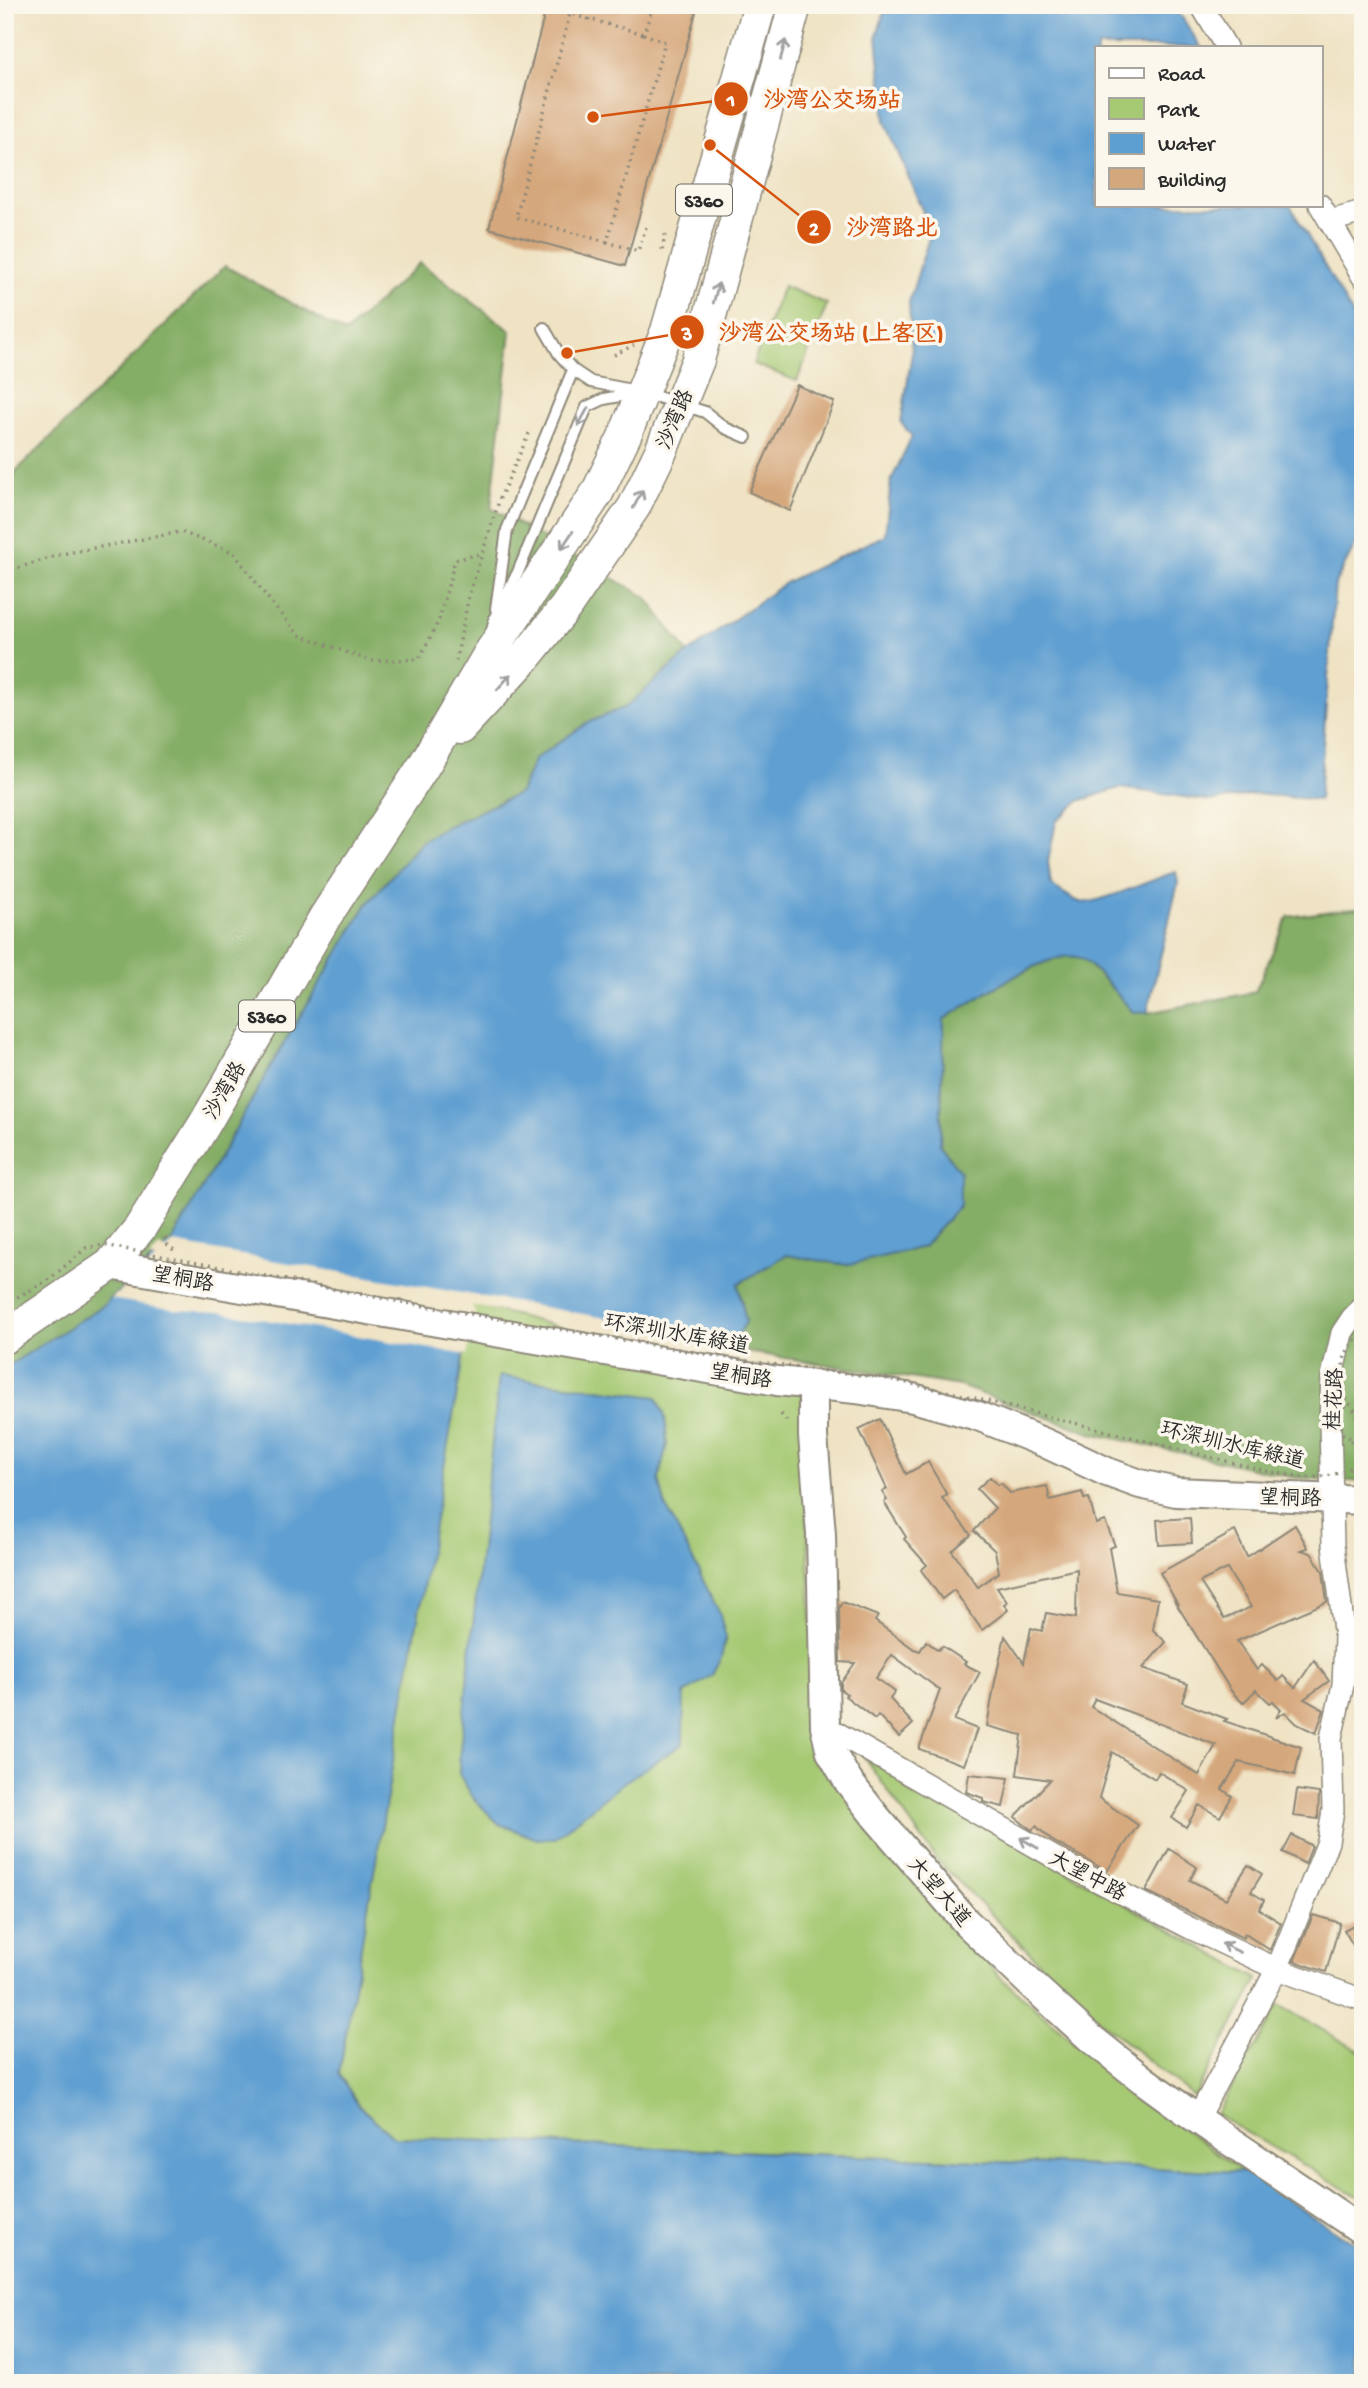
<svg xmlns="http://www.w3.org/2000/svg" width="1368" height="2388" viewBox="0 0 1368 2388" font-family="'Gochi Hand','LXGW WenKai TC',sans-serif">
<rect width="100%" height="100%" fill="#fbf7ec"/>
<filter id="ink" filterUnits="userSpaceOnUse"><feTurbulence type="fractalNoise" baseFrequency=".0143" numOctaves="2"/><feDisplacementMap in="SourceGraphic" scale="14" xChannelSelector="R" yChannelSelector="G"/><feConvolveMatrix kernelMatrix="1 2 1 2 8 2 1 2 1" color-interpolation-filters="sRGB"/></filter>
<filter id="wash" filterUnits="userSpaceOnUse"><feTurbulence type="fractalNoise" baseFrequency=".00686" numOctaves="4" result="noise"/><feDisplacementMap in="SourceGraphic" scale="28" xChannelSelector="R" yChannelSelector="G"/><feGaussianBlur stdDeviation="1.57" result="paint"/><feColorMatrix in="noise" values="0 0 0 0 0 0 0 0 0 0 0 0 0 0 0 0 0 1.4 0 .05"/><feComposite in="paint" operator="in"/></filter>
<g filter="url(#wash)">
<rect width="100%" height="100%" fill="#efe3c4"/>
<g fill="#a6c973" stroke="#687a4f" stroke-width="2">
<polygon points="783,286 827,304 797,381 753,364"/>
<polygon points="464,1302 802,1390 814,1684 896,1859 999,1976 1121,2083 1244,2172 394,2137 359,2106 339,2074"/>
<polygon points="864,1757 1258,1979 1194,2097 1091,2014 937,1860"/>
<polygon points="1279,2005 1363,2053 1363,2199 1216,2115"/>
</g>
<g fill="#84ad65" stroke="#586c48" stroke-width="2">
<polygon points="420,263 511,331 491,508 646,597 688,653 625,708 587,723 534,760 520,793 448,826 367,904 279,1052 173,1240 104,1305 5,1368 5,482 225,266 345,333"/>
<path d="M1363,907v575l-71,-5 -201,-44 -131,-47 -231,-37 17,-27 -8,-38 48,-29 61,10 113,-93 -20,-27 4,-126c28,-16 106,-72 136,-61 12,5 43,43 53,54l14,1 108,-21 33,-75z"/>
</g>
<g fill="#5e9fd1" stroke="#44657e" stroke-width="2">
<path d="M886,5h288l27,42h-104v158h193l73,128v197l-28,54 -16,216 -63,-6 -43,7 -94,-13 -40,13 -23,21 -8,40 3,23c9,5 20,14 29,17 14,4 77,-25 96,-30l2,11 -31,130 -14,-1c-10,-11 -41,-49 -53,-54 -31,-11 -108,45 -136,61l-4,126 20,27v33l-37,42 -76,18 -61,-10 -48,29 8,38 -17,27 -264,-47 6,10 -132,762 20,32 35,31 850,35 119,77v134h-1358v-1015l99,-63 69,-65 106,-188 88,-148 54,-62 27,-16 72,-33 14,-33 53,-37 39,-16 62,-54 98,-71 99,-47 6,-54 21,-45 -11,-13 11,-70 -3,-51 22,-71 -46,-110 -8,-85z"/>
<polygon points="499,1376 657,1397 665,1416 667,1444 659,1479 665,1504 719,1612 726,1637 721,1658 712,1675 684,1694 683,1744 623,1783 555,1838 537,1839 499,1824 474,1799 459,1774 460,1750"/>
</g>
<polygon fill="#efe3c4" points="173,1243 738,1341 732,1351 729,1353 472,1306 475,1312 467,1355 220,1312 177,1310 111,1299 155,1260 149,1258 159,1247 167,1249"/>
<g id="blocks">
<g fill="#d5a77c" fill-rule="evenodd">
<polygon points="547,5 698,5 625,266 489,228"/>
<polygon points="797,385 834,402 790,511 749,492"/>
<path d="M880,1419l26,55 22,-12 19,33 -5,3 29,37 -19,16 26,36 21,-15 -4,-21 -21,-20 21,-23 -18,-19 13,-12 8,8 3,-2 9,10 37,-7 3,14 32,-8 2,7 5,-1 7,26 9,-3 10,25 -6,2 8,44 41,7 -5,31 13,12 -23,26 45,16 -6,18 45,17 -3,2 77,26 -6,28 -56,-13 -17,27 10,7 -12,21 -21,-12 -13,22 -14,-9 17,-27 -30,-19 -4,7 -43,-27 -13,46 39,27 -31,46 -56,-31 -15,-14 -4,4 -7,-5 -10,-8 35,-37 -33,-5 5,-40 -35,-9 8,-45 10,-45 19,27 7,-35 11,3 4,-18 30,5 1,-49 -80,18 10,15 -3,2 4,6 -26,20 -28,-40 -12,9 -21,-29 6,-5 -23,-26 2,-2 -22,-35 3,-2 -5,-8 5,-3 -28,-60zM1095,1699l121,46 -17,30 -108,-68z"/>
<polygon points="1190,1518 1192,1543 1159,1545 1157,1520"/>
<path d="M1295,1525l13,23 -7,2 10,3 12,18 4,31 -90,39 20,29 5,-5 16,16 5,-5 12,12 19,-28 15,21 -25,18 20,11 -8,23 -19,-9 -12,-12 -9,6 5,-9 -8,-8 -3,2 -14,-13 -13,13 -11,-11 -57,-90 2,1 -17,-30 75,-42 12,26zM1227,1569l24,38 -27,12 -24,-37z"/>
<polygon points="842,1602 878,1616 875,1621 914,1649 920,1651 926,1641 938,1650 942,1646 966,1662 964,1664 980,1672 954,1720 977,1729 964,1765 919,1749 940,1690 892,1655 876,1678 895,1692 890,1699 913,1724 899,1737 878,1715 875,1719 845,1696 847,1694 841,1690 841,1683 855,1663 840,1662 839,1608"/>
<polygon points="969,1774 1009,1778 1003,1807 983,1802 983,1798 966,1792"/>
<polygon points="1297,1790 1319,1793 1318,1819 1293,1816"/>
<polygon points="1292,1835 1312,1846 1305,1864 1283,1852"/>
<polygon points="1169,1849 1197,1867 1190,1880 1226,1899 1248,1865 1262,1874 1251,1892 1264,1900 1259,1909 1281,1923 1270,1950 1245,1934 1243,1938 1146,1891"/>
<polygon points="1313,1915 1340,1923 1326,1972 1294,1961"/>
<polygon points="1363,1920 1363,1962 1344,1930"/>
</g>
</g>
</g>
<g filter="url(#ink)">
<use href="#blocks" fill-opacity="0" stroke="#8d8778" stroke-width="2"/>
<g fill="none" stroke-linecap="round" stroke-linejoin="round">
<defs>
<g id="lane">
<polyline points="544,328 559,354 573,370 591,382 642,392 705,412 725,428 746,437"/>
<polyline points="496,609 507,530 573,370"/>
<polyline points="492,631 495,617 518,572 587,407 604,399 636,393"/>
</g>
<g id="street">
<polyline points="1201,5 1226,47"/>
<polyline points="1320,205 1363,277"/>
<polyline points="1330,221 1363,212"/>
<polyline points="825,1726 1078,1871 1190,1928 1277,1969 1363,2000"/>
<polyline points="1197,2119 1277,1969 1328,1842 1333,1810 1331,1738 1343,1685 1345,1638 1333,1545 1330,1422 1332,1376 1342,1333 1352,1318 1363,1307"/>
</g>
<g id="secondary">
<polyline points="110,1265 777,1381 856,1389 913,1398 978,1416 1045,1443 1107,1472 1140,1484 1176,1492 1363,1500"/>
<polyline points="813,1385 813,1436 821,1534 825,1726 831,1752 848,1781 876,1817 966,1922 1030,1983 1088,2036 1142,2079 1197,2119 1363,2231"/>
</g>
<g id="primary">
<polyline points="460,728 523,660 565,608 634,507 661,451 698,360 795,5"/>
<polyline points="5,1337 110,1265 140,1228 204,1125 325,917 423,767 488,656 597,493 625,435 667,331 760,5"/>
</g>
</defs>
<use href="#lane" stroke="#8d8778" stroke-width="14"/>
<use href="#street" stroke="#8d8778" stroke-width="24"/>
<use href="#secondary" stroke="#8d8778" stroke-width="32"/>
<use href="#primary" stroke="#8d8778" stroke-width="35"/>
<g stroke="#8d8778" stroke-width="3.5" stroke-dasharray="2 5" stroke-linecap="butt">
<polyline points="589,20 594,5"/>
<polyline points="646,227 638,251 607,242 665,42 644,34 653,5"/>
<polyline points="607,242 516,217 570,14 644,34"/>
<polyline points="662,250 666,232"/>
<polyline points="614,355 634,345"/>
<polyline points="5,572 62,554 181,532 233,552 273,605 299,635 371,661 419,659 439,620 455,560 483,553"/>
<polyline points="456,661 469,595 500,498 531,429"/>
<polyline points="165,1237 168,1245 176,1252"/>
<polyline points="781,1414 790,1425"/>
<polyline points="1360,1428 1363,1428"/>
<polyline points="1351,1440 1360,1461 1355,1466"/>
</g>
<use href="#lane" stroke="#fff" stroke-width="10"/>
<use href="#street" stroke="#fff" stroke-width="21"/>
<use href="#secondary" stroke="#fff" stroke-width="28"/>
<use href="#primary" stroke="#fff" stroke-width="32"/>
<g stroke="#8d8778" stroke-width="3.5" stroke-dasharray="2 5" stroke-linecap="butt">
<path d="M5,1304l45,-25 36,-31 18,-3 297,57 345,59 138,17 75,16 307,77c36,6 55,12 89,-5"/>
<path d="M1345,1398c9,11 17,21 13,36l-8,4 -7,-4c-5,-18 2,-23 2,-38 1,-16 -6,-29 2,-44 4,-8 12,-15 16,-23"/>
</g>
</g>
<defs><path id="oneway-shaft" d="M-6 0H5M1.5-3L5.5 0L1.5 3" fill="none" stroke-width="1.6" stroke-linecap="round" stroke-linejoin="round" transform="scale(1.75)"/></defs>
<g stroke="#a0a0a0">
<use href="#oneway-shaft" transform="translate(783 50) rotate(-75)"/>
<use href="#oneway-shaft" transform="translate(716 293) rotate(-75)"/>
<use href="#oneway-shaft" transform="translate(583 417) rotate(119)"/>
<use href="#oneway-shaft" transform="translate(638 499) rotate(-63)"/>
<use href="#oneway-shaft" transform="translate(567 540) rotate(124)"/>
<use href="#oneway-shaft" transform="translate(504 682) rotate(-48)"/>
<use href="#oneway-shaft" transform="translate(1029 1843) rotate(-150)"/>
<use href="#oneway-shaft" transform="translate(1231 1948) rotate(-155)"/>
</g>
</g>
<g text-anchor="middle" stroke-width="7" stroke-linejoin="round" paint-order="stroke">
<g fill="#fbf7ec" stroke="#696865" stroke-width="2">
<rect x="676" y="184.5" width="56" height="31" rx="5"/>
<rect x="239" y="1000.5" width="56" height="31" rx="5"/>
</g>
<g font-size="19" font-weight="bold" fill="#2b2b2b">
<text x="704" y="207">S360</text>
<text x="267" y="1023">S360</text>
</g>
<g font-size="21" fill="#2b2b2b" stroke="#fbf7ec">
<text transform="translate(674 419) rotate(-67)" y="7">沙湾路</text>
<text transform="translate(224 1090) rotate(-60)" y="7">沙湾路</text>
<text transform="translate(183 1278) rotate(10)" y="7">望桐路</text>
<text transform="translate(677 1333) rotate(10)" y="7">环深圳水库緑道</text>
<text transform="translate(741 1375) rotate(9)" y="7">望桐路</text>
<text transform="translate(1333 1399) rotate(-87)" y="7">桂花路</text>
<text transform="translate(1233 1444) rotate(13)" y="7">环深圳水库緑道</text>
<text transform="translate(1290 1497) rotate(2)" y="7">望桐路</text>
<text transform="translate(1088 1875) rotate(28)" y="7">大望中路</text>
<text transform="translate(940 1891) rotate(49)" y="7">大望大道</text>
</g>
</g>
<path fill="none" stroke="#d5540f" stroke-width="2.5" d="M593 117L731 99M710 145L814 227M567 353L687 332"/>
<g fill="#d5540f" stroke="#fbf7ec" stroke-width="2.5">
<circle cx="593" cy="117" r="7"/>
<circle cx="710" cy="145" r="7"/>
<circle cx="567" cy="353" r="7"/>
<circle cx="731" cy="99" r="18"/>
<circle cx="814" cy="227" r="18"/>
<circle cx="687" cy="332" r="18"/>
</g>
<g font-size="21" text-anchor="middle" font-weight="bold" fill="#fff">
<text x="731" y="106">1</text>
<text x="814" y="235">2</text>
<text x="687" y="340">3</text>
</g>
<g font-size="23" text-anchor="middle" font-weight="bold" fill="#d5540f" stroke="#fbf7ec" stroke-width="7" stroke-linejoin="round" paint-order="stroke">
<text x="832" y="107">沙湾公交场站</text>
<text x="892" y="235">沙湾路北</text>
<text x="831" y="340">沙湾公交场站 (上客区)</text>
</g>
<rect width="1368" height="2388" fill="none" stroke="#fbf7ec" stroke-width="28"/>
<rect x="1095" y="46" width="228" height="161" fill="#fbf7ec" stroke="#a8a59f" stroke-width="2"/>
<rect x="1109" y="68" width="35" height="10" fill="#ffffff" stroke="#a8a59f" stroke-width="2"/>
<text x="1158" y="80" font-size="21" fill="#2b2b2b">Road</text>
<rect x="1109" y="98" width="35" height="21" fill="#a6c973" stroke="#a8a59f" stroke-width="2"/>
<text x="1158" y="116" font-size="21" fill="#2b2b2b">Park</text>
<rect x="1109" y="133" width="35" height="21" fill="#5e9fd1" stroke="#a8a59f" stroke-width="2"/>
<text x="1158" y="150" font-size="21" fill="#2b2b2b">Water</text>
<rect x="1109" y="168" width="35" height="21" fill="#d5a77c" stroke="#a8a59f" stroke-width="2"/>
<text x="1158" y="186" font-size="21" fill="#2b2b2b">Building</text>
</svg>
